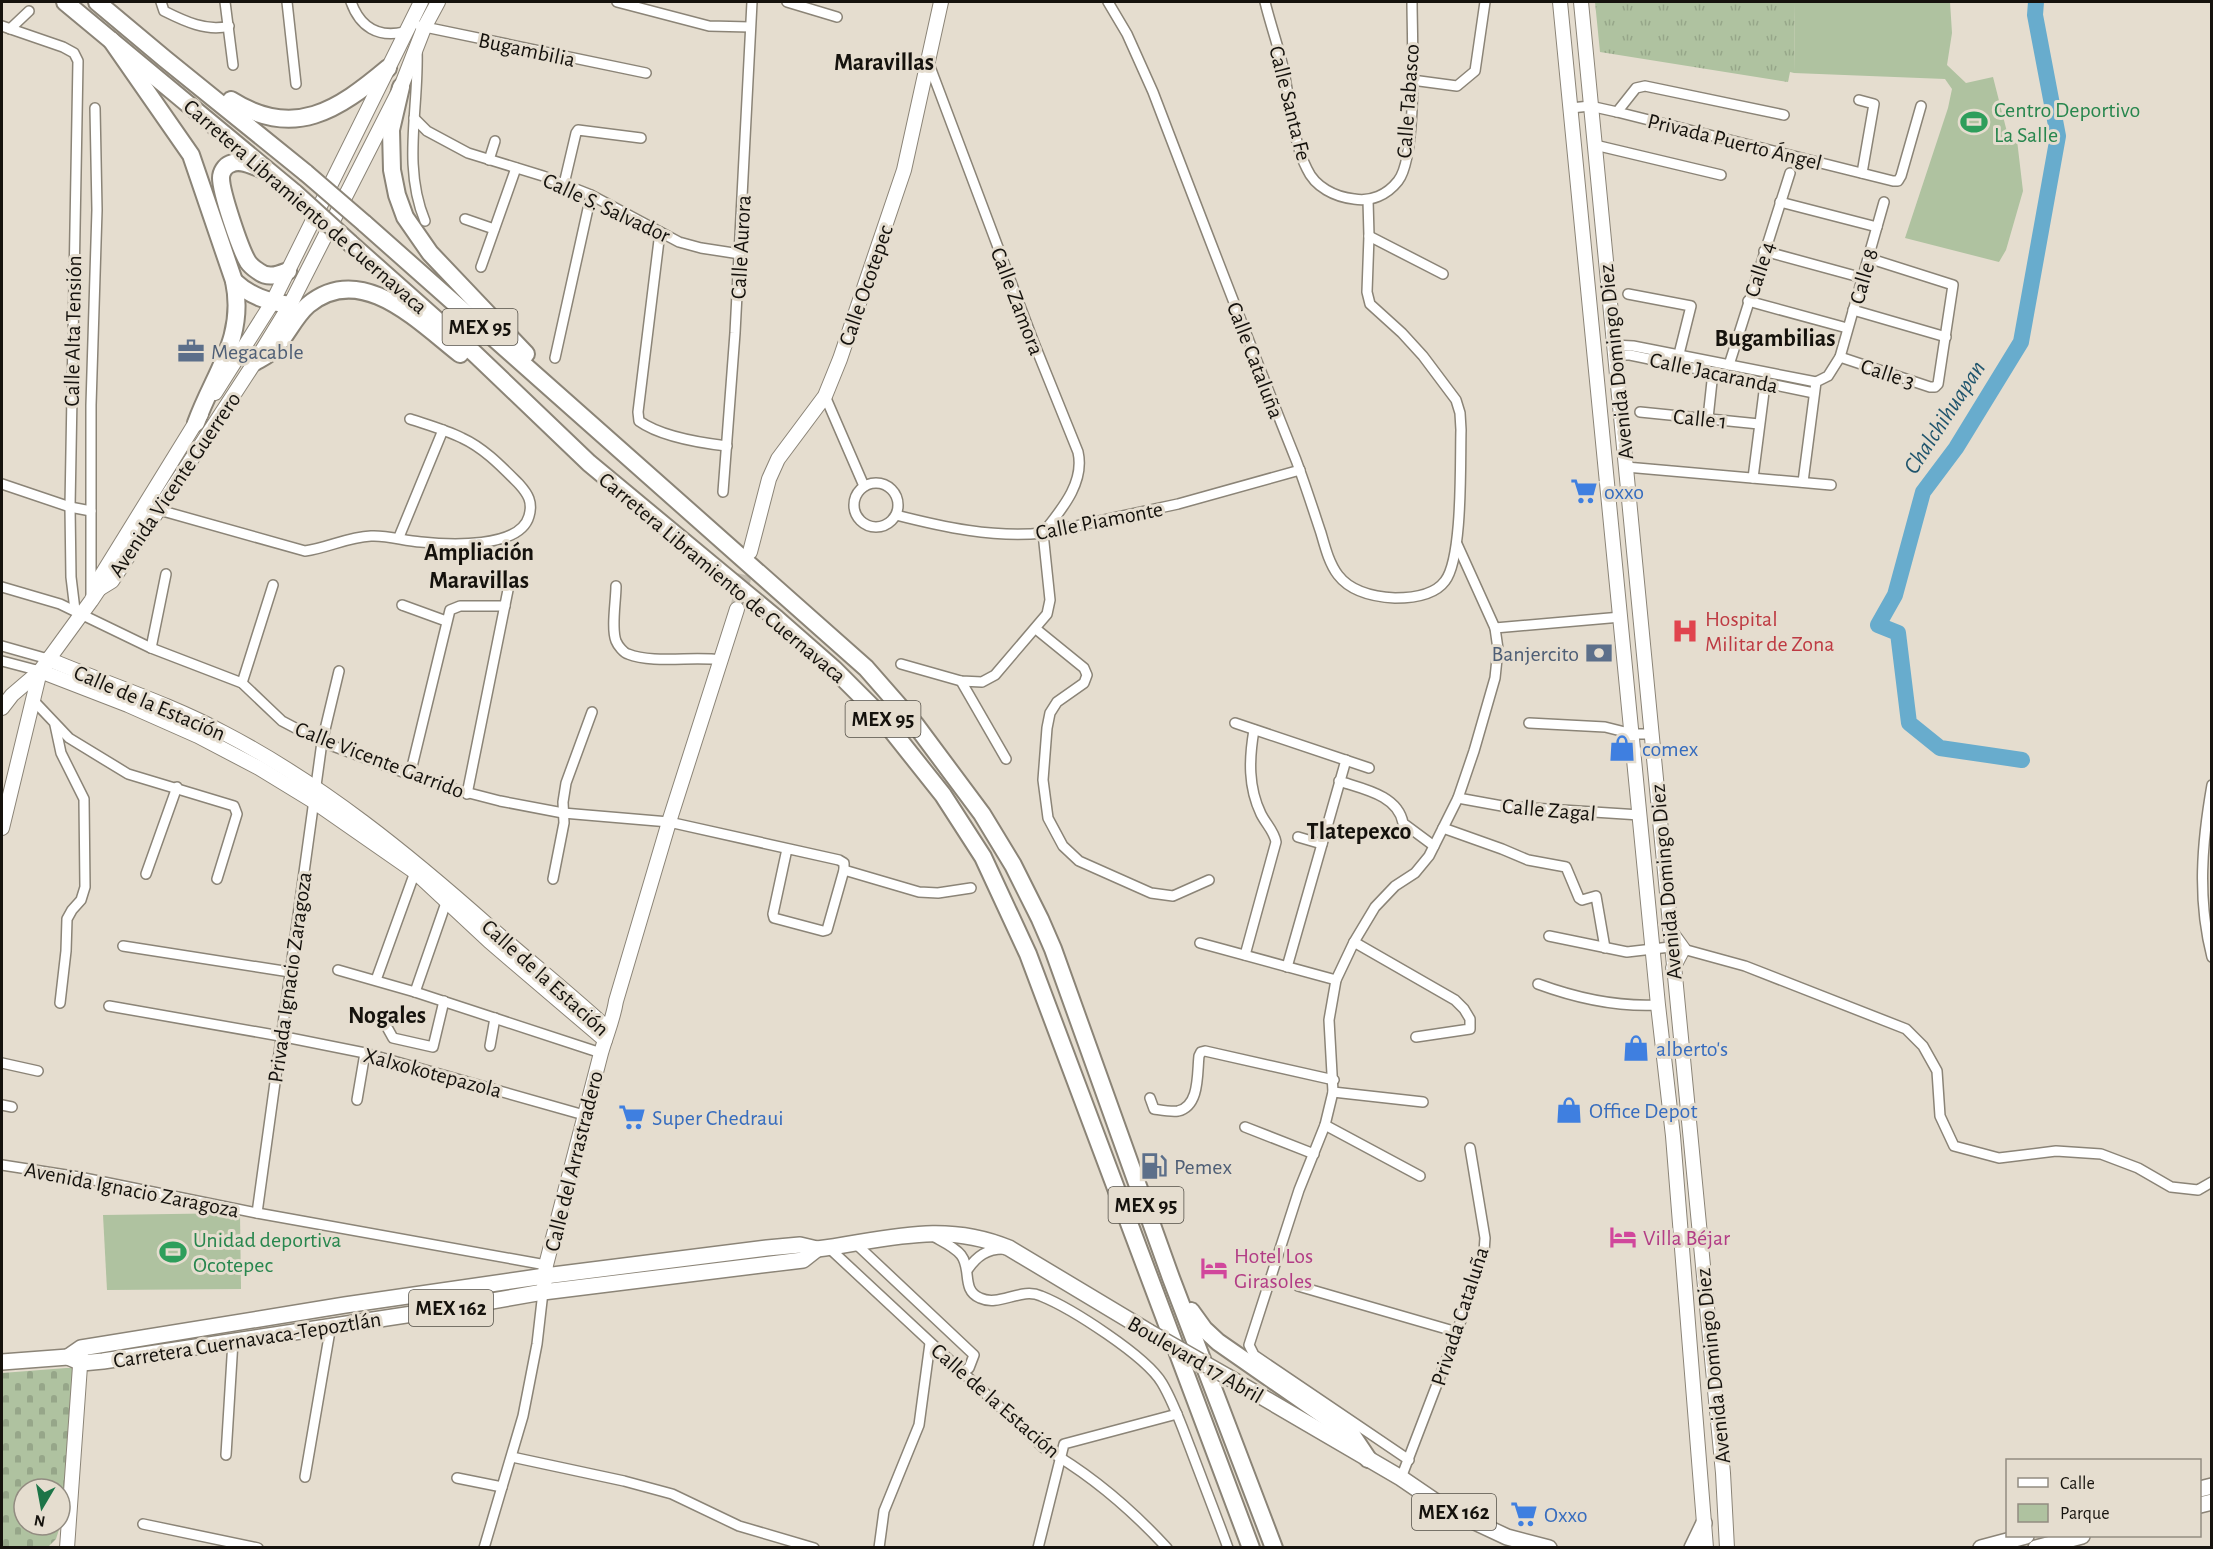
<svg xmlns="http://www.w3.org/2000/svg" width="2213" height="1549" viewBox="0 0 2213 1549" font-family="'Alegreya Sans',sans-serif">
<defs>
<pattern id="grass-tufts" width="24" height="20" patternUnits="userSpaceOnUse" patternTransform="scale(1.5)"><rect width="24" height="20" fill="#afc2a0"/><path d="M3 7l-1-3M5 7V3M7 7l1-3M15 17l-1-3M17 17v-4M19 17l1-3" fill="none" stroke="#96a689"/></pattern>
<pattern id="cemetery-stones" width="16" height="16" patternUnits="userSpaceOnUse" patternTransform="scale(1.5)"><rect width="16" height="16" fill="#afc2a0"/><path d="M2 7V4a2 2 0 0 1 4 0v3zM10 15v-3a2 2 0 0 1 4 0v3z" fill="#96a689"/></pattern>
</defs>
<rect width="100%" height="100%" fill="#e5ddcf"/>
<polygon fill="url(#grass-tufts)" points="1595,2 1795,2 1794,73 1790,72 1788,82 1600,52"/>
<path fill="url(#cemetery-stones)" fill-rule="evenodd" d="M66,1368h9l-13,152 -6,19 -8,8 -46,1v-175zM24,1489h36v36h-36z"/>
<g fill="#afc2a0">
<polygon points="1795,2 1950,2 1952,33 1947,65 1966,83 1993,77 2008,136 2017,140 2023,191 2006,250 1999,262 1905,238 1948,108 1952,89 1945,79 1794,73"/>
<polygon points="240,1213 241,1289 107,1290 103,1215"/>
</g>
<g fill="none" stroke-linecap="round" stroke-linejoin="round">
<polyline stroke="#68accd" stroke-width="16" points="2022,760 1940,748 1909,723 1898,633 1878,625 1895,595 1923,492 1956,448 2021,342 2058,136 2035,15 2036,2"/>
<polyline stroke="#c6bfb2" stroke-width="14" stroke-dasharray="14 7" stroke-linecap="butt" points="737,609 749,556"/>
<defs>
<g id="street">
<path d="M161,2l3,9c20,10 43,21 65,15"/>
<polyline points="225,2 233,65"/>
<polyline points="287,2 296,84"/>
<path d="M351,2c9,25 27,36 53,30"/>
<polyline points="617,2 709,26 750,27"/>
<polyline points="787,2 837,17"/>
<path d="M1108,2l19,32 26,58c47,123 94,246 143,368 9,24 17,49 25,73 4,14 8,30 17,42 13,17 37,22 57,23 16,0 39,-2 50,-17 18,-23 15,-119 16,-151l-1,-17 -4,-13 -33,-44 -21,-23 -32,-29 -3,-12 2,-56 -1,-36"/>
<path d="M1265,2c5,21 13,43 18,65 7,32 9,73 24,102 8,18 28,28 47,30 17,3 33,-4 44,-18 20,-25 14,-144 14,-179"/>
<polyline points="2,26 63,47 74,53 78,61 70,507 71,577 75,610"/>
<polyline points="420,26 646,73"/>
<polyline points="10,29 29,11"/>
<path d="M417,51c2,57 -15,115 8,170"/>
<polyline points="1412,80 1457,86 1475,71 1485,2"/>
<polyline points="1859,100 1874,104 1862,173"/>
<polyline points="1571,108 1590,106 1617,112 1893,181 1898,181 1901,176 1921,106"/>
<polyline points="1617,112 1636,88 1645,86 1784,115"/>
<polyline points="414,118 427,131 468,153 543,176 591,195 679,242 701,248 740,254"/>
<polyline points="1595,145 1721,175"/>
<polyline points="489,160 495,141"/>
<polyline points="564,184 576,133 578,130 641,138"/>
<polyline points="1780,202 1877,227"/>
<polyline points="465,219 494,229"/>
<path d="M660,232l-22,180 1,9c21,15 62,22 88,25"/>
<polyline points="1369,236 1443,274"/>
<polyline points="1764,251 1863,278"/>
<polyline points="481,267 516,168"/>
<polyline points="1628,294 1691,306 1679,354"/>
<polyline points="1748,301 1847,328"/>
<polyline points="1853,310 1946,337"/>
<polyline points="1613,345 1633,346 1816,382"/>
<polyline points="1614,355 1630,355 1814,393"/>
<polyline points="1840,357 1930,387 1935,387 1938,384 1953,285 1868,258"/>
<polyline points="555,358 591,195"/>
<polyline points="1729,365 1790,173"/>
<polyline points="825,396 864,486"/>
<polyline points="1640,412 1759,424"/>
<polyline points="1708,418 1713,372"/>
<polyline points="1626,467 1831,485"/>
<polyline points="1753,478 1765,384"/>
<polyline points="1803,482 1816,382 1828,376 1840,357 1884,202"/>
<circle cx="876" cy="505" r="22"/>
<polyline points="2,484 70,507 91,511"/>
<polyline points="723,492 735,333 752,2"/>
<path d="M159,510l146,41c23,-3 42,-14 66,-15 17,-1 33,5 50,6 27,3 99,7 108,-26 4,-14 -1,-22 -10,-32 -17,-17 -35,-36 -57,-46 -16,-8 -34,-13 -52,-19"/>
<path d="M896,515c47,12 97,23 147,18l135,-29 122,-34"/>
<polyline points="399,537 443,430"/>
<path d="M616,586c0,15 -5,42 0,55 2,5 8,12 12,13 25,10 66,2 93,6"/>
<polyline points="2,587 60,604 151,648 242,683 282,721 322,742 438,785 500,801 563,813 669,822 839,860 844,863 844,870 827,930 823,931 774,918 773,914 787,849"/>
<polyline points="91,599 91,405 97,210 95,108"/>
<polyline points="402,605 446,621"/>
<polyline points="1495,628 1621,617"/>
<polyline points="1036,629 1084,668 1087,675 1084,683 1057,702 1050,713 1047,728 1043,780 1048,818 1063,846 1079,861 1151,893 1173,896 1209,880"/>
<polyline points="2,646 48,659"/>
<polyline points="151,648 166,574"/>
<polyline points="2,661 40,671"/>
<path d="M901,664l60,17 21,1 13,-7 52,-61 3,-14 -7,-67c18,-23 42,-50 35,-81l-44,-109 -105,-279"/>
<polyline points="961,681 1006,759"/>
<polyline points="242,683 273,585"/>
<polyline points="33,700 69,738 128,774 234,806 237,814 217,879"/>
<polyline points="1235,723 1369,768"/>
<polyline points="1529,723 1605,727 1633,734 1651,734"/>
<polyline points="55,725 61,753 84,799 85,887 81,900 72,910 67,919 66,951 60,1003"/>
<polyline points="410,775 450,610 460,606 505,606"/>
<path d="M1339,781c24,8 59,14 64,42l31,23"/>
<path d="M2212,785c-10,57 -15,114 0,172"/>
<polyline points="467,794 508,590"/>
<polyline points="1458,798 1502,806 1640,815"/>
<polyline points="1443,828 1502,849 1528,860 1566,867 1579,898 1582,900 1596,896 1605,948"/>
<polyline points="1298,837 1322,844"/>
<polyline points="844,870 919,892 938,893 971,888"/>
<polyline points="146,874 177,787"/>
<polyline points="553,879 564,823 563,802 566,783 592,712"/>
<polyline points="1549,936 1627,952 1670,947 1683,949 1745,966 1906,1029 1923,1046 1937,1071 1940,1116 1954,1146 1999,1158 2056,1151 2101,1154 2138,1168 2171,1187 2198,1190 2212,1182"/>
<polyline points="1354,942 1455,1000 1464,1009 1470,1019 1470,1029 1416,1037"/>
<polyline points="1200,943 1336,980"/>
<polyline points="123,946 290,972"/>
<path d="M1245,955l31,-113c-2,-11 -10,-18 -15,-28 -13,-27 -12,-55 -7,-84"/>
<polyline points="1287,967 1346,760"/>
<polyline points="338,970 415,992 601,1053"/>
<polyline points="376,980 415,872"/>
<path d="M1538,984c38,14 80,23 120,21"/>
<polyline points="415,992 448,897"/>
<polyline points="109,1006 280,1036 365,1053 584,1115"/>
<polyline points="388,1029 393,1038 433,1047 444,1001"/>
<polyline points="490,1046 495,1018"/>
<polyline points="2,1063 38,1071"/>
<polyline points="1333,1092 1423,1102"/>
<path d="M1150,1098l4,11c7,1 17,3 24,2 22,-5 19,-38 21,-55l2,-4 4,-1 129,29"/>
<polyline points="357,1100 365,1053"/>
<polyline points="2,1105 12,1107"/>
<polyline points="1325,1125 1420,1176"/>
<polyline points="1245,1127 1314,1154"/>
<polyline points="2,1165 79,1177 257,1213 546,1265"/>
<polyline points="257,1213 322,742 339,671"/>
<path d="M931,1235c10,6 23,11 30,20 11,14 0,35 19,43 19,9 41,-11 61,-2 30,12 105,60 121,87 12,20 20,44 29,67 12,32 25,65 37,98"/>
<polyline points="855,1243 974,1355 969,1368 962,1372"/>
<path d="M828,1247l216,201c46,26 87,61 123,100"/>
<path d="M968,1269c9,-13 19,-20 35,-20"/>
<polyline points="1298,1286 1457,1332"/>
<polyline points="226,1455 233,1341"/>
<polyline points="512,1457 624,1481 672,1494 739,1526 814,1548"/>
<polyline points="1409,1460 1254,1355 1249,1345 1299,1190 1325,1125 1333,1092 1329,1020 1336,980 1354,942 1375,907 1395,886 1415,873 1429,856 1458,798 1474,751 1495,678 1498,649 1495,628 1457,544"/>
<polyline points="305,1477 331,1325"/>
<polyline points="457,1478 502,1487"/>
<polyline points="1401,1478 1457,1332 1484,1252 1485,1238 1470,1148"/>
<polyline points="143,1524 258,1548"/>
<polyline points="484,1548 523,1416 537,1344 543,1292"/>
<polyline points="879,1548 884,1511 919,1425 930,1343"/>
<polyline points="1038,1548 1064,1444 1177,1414"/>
</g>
<g id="secondary">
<polyline points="1560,2 1658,1005 1673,1136 1706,1548"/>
<path d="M1581,2c46,490 93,980 142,1471l4,75"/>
<polyline points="215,393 272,303 421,2"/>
<polyline points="750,552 769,479 778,459 825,396 840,359 904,170 941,2"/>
<polyline points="99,589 112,581 255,362 290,305 401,87 424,28 438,2"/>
<path d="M48,659c59,25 120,44 176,74 98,51 185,122 267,195 39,34 79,66 117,101"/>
<polyline points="40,671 128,705 198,736 259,768 313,801 415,872 489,941 605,1040"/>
<polyline points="2,708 12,695 40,671 91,601 99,589 101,576 201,414"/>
<polyline points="2,828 40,671"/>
<polyline points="1670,931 1683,949 1673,968"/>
<path d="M544,1287l2,-22 55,-212c5,-18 12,-33 15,-52l53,-179 68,-213"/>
<polyline points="67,1548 81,1352"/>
</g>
<g id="primary">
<path d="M68,1357l13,-9 264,-43 200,-29 222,-28 33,-3 17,4c68,-9 125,-29 192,-1l140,84"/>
<polyline points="2,1362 68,1357 82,1363 103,1361 452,1308 543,1292 803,1260 817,1249"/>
<polyline points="1228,1377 1401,1478 1445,1508 1507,1537 1549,1548"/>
<polyline points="2200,1489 2212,1486"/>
<polyline points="2200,1505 2212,1502"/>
<polyline points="1692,1548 1704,1523"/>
<polyline points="1981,1548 2026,1536"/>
<polyline points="2036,1548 2082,1536"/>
</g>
<g id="highway">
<polyline points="65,2 295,193"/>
<polyline points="97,2 165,59 306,173"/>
<path d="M111,40l80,115 43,126c12,57 -20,92 -38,142"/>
<polyline points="401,87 391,130 392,170 397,195 405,217 430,253 526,354"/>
<path d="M231,100c63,40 107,10 157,-32"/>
<path d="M261,169c-9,-4 -21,-10 -31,-5 -5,2 -9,8 -9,14 0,14 19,71 27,84 2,3 7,7 10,9 10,8 19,4 30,0"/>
<polyline points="364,223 866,668 915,724 982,814 1013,865 1040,919 1053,949 1171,1278 1274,1548"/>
<polyline points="350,243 474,353 589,463 777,619 834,669 877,712 943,795 983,857 1028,954 1251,1548"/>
<path d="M234,281c16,15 34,21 56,24"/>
<path d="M255,362c5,-3 11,-6 16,-10 14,-12 22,-34 37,-47 53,-44 110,16 152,49"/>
<polyline points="1191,1311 1204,1329 1218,1342 1352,1435 1368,1459"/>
</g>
</defs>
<use href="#street" stroke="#8b8477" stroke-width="12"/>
<use href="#secondary" stroke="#8b8477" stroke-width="16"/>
<use href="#primary" stroke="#8b8477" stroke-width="18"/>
<use href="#highway" stroke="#8b8477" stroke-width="20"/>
<use href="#street" stroke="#fff" stroke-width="9"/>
<use href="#secondary" stroke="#fff" stroke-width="14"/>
<use href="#primary" stroke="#fff" stroke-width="15"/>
<use href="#highway" stroke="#fff" stroke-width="16"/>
<defs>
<polyline id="primary-bridge" points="1149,1332 1228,1377"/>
<g id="highway-bridge">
<polyline points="306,173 364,223"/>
<polyline points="295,193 350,243"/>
</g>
</defs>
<use href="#primary-bridge" stroke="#8b8477" stroke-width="18" stroke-linecap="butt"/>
<use href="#highway-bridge" stroke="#8b8477" stroke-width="20" stroke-linecap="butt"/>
<use href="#primary-bridge" stroke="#fff" stroke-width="15"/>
<use href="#highway-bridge" stroke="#fff" stroke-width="16"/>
</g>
<defs>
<symbol id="stadium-bare" viewBox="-9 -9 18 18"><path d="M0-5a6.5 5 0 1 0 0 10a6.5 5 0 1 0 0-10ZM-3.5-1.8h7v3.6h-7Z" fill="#2e9e5b" stroke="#e5ddcf" stroke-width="2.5" paint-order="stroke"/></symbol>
<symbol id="office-bare" viewBox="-9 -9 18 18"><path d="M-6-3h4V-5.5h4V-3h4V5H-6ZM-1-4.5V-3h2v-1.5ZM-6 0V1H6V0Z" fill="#5c6f8a" stroke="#e5ddcf" stroke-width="2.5" paint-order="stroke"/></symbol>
<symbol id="supermarket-bare" viewBox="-9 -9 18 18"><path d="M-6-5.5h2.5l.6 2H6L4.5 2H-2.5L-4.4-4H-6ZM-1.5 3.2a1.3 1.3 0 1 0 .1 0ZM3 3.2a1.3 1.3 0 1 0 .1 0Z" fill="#3f7fe0" stroke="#e5ddcf" stroke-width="2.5" paint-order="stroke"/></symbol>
<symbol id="hospital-bare" viewBox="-9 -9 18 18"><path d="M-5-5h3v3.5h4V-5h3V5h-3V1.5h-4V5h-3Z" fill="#e0444e" stroke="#e5ddcf" stroke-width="2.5" paint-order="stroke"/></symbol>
<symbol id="bank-bare" viewBox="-9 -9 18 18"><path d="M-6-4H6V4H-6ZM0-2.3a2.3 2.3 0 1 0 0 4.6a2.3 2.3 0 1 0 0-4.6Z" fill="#5c6f8a" stroke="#e5ddcf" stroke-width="2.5" paint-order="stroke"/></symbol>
<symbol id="shop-bare" viewBox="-9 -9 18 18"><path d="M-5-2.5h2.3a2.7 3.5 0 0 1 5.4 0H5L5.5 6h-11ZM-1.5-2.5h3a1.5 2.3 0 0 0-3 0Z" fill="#3f7fe0" stroke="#e5ddcf" stroke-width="2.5" paint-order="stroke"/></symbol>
<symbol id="fuel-bare" viewBox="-9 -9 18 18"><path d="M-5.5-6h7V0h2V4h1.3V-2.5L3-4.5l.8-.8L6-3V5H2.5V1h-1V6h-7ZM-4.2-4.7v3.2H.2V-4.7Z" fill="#5c6f8a" stroke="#e5ddcf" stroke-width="2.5" paint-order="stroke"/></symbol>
<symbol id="hotel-bare" viewBox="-9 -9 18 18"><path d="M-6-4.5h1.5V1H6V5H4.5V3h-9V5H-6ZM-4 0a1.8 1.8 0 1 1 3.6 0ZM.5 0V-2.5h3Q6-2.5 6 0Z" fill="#d1479c" stroke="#e5ddcf" stroke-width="2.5" paint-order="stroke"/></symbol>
</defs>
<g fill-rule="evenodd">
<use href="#stadium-bare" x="1955" y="103" width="38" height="38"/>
<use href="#office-bare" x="172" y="332" width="38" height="38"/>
<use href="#supermarket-bare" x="1565" y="472" width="38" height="38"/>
<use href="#hospital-bare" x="1666" y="612" width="38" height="38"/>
<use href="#bank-bare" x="1580" y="634" width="38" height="38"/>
<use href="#shop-bare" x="1603" y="729" width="38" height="38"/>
<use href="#shop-bare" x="1617" y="1029" width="38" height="38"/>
<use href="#shop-bare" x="1550" y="1091" width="38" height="38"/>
<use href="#supermarket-bare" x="613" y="1098" width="38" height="38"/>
<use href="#fuel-bare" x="1135" y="1147" width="38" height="38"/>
<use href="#hotel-bare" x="1604" y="1218" width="38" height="38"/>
<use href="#stadium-bare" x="154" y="1233" width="38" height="38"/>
<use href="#hotel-bare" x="1195" y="1249" width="38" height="38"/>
<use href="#supermarket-bare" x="1505" y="1495" width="38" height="38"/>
</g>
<g text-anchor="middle" stroke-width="6" stroke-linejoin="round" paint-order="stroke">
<g fill="#e5ddcf" stroke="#534f47" stroke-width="1.5">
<rect x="442.5" y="309" width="75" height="36" rx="4.5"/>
<rect x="845.5" y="701" width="75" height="36" rx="4.5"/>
<rect x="1108.5" y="1187" width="75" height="36" rx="4.5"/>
<rect x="409" y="1290" width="84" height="36" rx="4.5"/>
<rect x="1412" y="1494" width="84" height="36" rx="4.5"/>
</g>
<g font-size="21" font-weight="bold" fill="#15120d">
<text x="480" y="334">MEX 95</text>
<text x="883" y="726">MEX 95</text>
<text x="1146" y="1212">MEX 95</text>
<text x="451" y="1315">MEX 162</text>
<text x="1454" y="1519">MEX 162</text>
</g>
<g font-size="22" fill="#15120d" stroke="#e5ddcf">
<text transform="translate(527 49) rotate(12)" y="8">Bugambilia</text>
<text transform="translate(1407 101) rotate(-86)" y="8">Calle Tabasco</text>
<text transform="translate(1291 103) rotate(76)" y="8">Calle Santa Fe</text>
<text transform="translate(1735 141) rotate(14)" y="8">Privada Puerto Ángel</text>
<text transform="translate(306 206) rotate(41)" y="8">Carretera Libramiento de Cuernavaca</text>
<text transform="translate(607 207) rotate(25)" y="8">Calle S. Salvador</text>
<text transform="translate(740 247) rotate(-87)" y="8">Calle Aurora</text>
<text transform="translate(1759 269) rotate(-72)" y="8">Calle 4</text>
<text transform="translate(1863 276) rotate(-74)" y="8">Calle 8</text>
<text transform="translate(865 285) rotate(-71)" y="8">Calle Ocotepec</text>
<text transform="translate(1018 301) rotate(69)" y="8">Calle Zamora</text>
<text transform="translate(72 331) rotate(-89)" y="8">Calle Alta Tensión</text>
<text transform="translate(1256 360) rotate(69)" y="8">Calle Cataluña</text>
<text transform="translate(1615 362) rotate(-96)" y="8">Avenida Domingo Diez</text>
<text transform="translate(1714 372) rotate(12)" y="8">Calle Jacaranda</text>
<text transform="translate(1888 373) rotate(18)" y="8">Calle 3</text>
<text transform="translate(1700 418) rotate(6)" y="8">Calle 1</text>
<text transform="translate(174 484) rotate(-56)" y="8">Avenida Vicente Guerrero</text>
<text transform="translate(1099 520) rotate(-11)" y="8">Calle Piamonte</text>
<text transform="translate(723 577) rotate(40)" y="8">Carretera Libramiento de Cuernavaca</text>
<text transform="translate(150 702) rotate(23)" y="8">Calle de la Estación</text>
<text transform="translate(380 759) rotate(21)" y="8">Calle Vicente Garrido</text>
<text transform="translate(1549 809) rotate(5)" y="8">Calle Zagal</text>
<text transform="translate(1665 882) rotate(-95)" y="8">Avenida Domingo Diez</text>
<text transform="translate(289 977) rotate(-82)" y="8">Privada Ignacio Zaragoza</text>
<text transform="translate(546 977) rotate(42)" y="8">Calle de la Estación</text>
<text transform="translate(433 1072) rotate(15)" y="8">Xalxokotepazola</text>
<text transform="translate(573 1161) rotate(-76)" y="8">Calle del Arrastradero</text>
<text transform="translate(132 1189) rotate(11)" y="8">Avenida Ignacio Zaragoza</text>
<text transform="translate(1459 1316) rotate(-72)" y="8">Privada Cataluña</text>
<text transform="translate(247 1339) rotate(-9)" y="8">Carretera Cuernavaca-Tepoztlán</text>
<text transform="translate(1196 1359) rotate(30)" y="8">Boulevard 17 Abril</text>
<text transform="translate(1712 1366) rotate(-96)" y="8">Avenida Domingo Diez</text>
<text transform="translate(996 1400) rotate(41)" y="8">Calle de la Estación</text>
</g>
<g font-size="22" fill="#27864d" stroke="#e5ddcf" text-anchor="start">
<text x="1994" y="117">Centro Deportivo<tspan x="1994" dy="25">La Salle</tspan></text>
<text x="193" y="1247">Unidad deportiva<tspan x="193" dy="25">Ocotepec</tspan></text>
</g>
<g font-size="22" fill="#4e5e75" stroke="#e5ddcf" text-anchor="start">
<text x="211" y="359">Megacable</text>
<text x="1579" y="661" text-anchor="end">Banjercito</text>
<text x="1174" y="1174">Pemex</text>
</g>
<g font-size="22" fill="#366cbe" stroke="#e5ddcf" text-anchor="start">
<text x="1604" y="499">oxxo</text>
<text x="1642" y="756">comex</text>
<text x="1656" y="1056">alberto's</text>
<text x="1589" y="1118">Office Depot</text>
<text x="652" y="1125">Super Chedraui</text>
<text x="1544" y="1522">Oxxo</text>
</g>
<g font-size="22" fill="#be3a42" stroke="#e5ddcf" text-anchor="start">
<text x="1705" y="626">Hospital<tspan x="1705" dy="25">Militar de Zona</tspan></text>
</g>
<g font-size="22" fill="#b23c85" stroke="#e5ddcf" text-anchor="start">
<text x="1643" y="1245">Villa Béjar</text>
<text x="1234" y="1263">Hotel Los<tspan x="1234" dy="25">Girasoles</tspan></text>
</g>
<g font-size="24" font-weight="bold" fill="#15120d" stroke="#e5ddcf">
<text x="884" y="70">Maravillas</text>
<text x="1775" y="346">Bugambilias</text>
<text x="479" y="560">Ampliación<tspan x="479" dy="28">Maravillas</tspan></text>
<text x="1359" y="839">Tlatepexco</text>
<text x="387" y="1023">Nogales</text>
</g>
<g font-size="24" font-style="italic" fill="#20556d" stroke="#e5ddcf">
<text transform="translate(1944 417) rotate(-57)" y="8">Chalchihuapan</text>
</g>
</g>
<rect width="2213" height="1549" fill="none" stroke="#15120d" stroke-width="6"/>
<rect x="2006" y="1459" width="195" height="78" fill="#e5ddcf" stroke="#928c81" stroke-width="1.5"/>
<rect x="2018" y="1478" width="30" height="9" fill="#ffffff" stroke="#928c81" stroke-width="1.5"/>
<text x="2060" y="1489" font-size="18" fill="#15120d">Calle</text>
<rect x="2018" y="1504" width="30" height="18" fill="#afc2a0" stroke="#928c81" stroke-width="1.5"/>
<text x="2060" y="1519" font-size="18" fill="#15120d">Parque</text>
<g transform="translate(42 1507) rotate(190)"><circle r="28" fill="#e5ddcf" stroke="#928c81" stroke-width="1.5"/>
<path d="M0-4.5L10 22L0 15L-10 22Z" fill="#1c7447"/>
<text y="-9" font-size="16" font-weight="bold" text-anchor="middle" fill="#15120d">N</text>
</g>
</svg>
